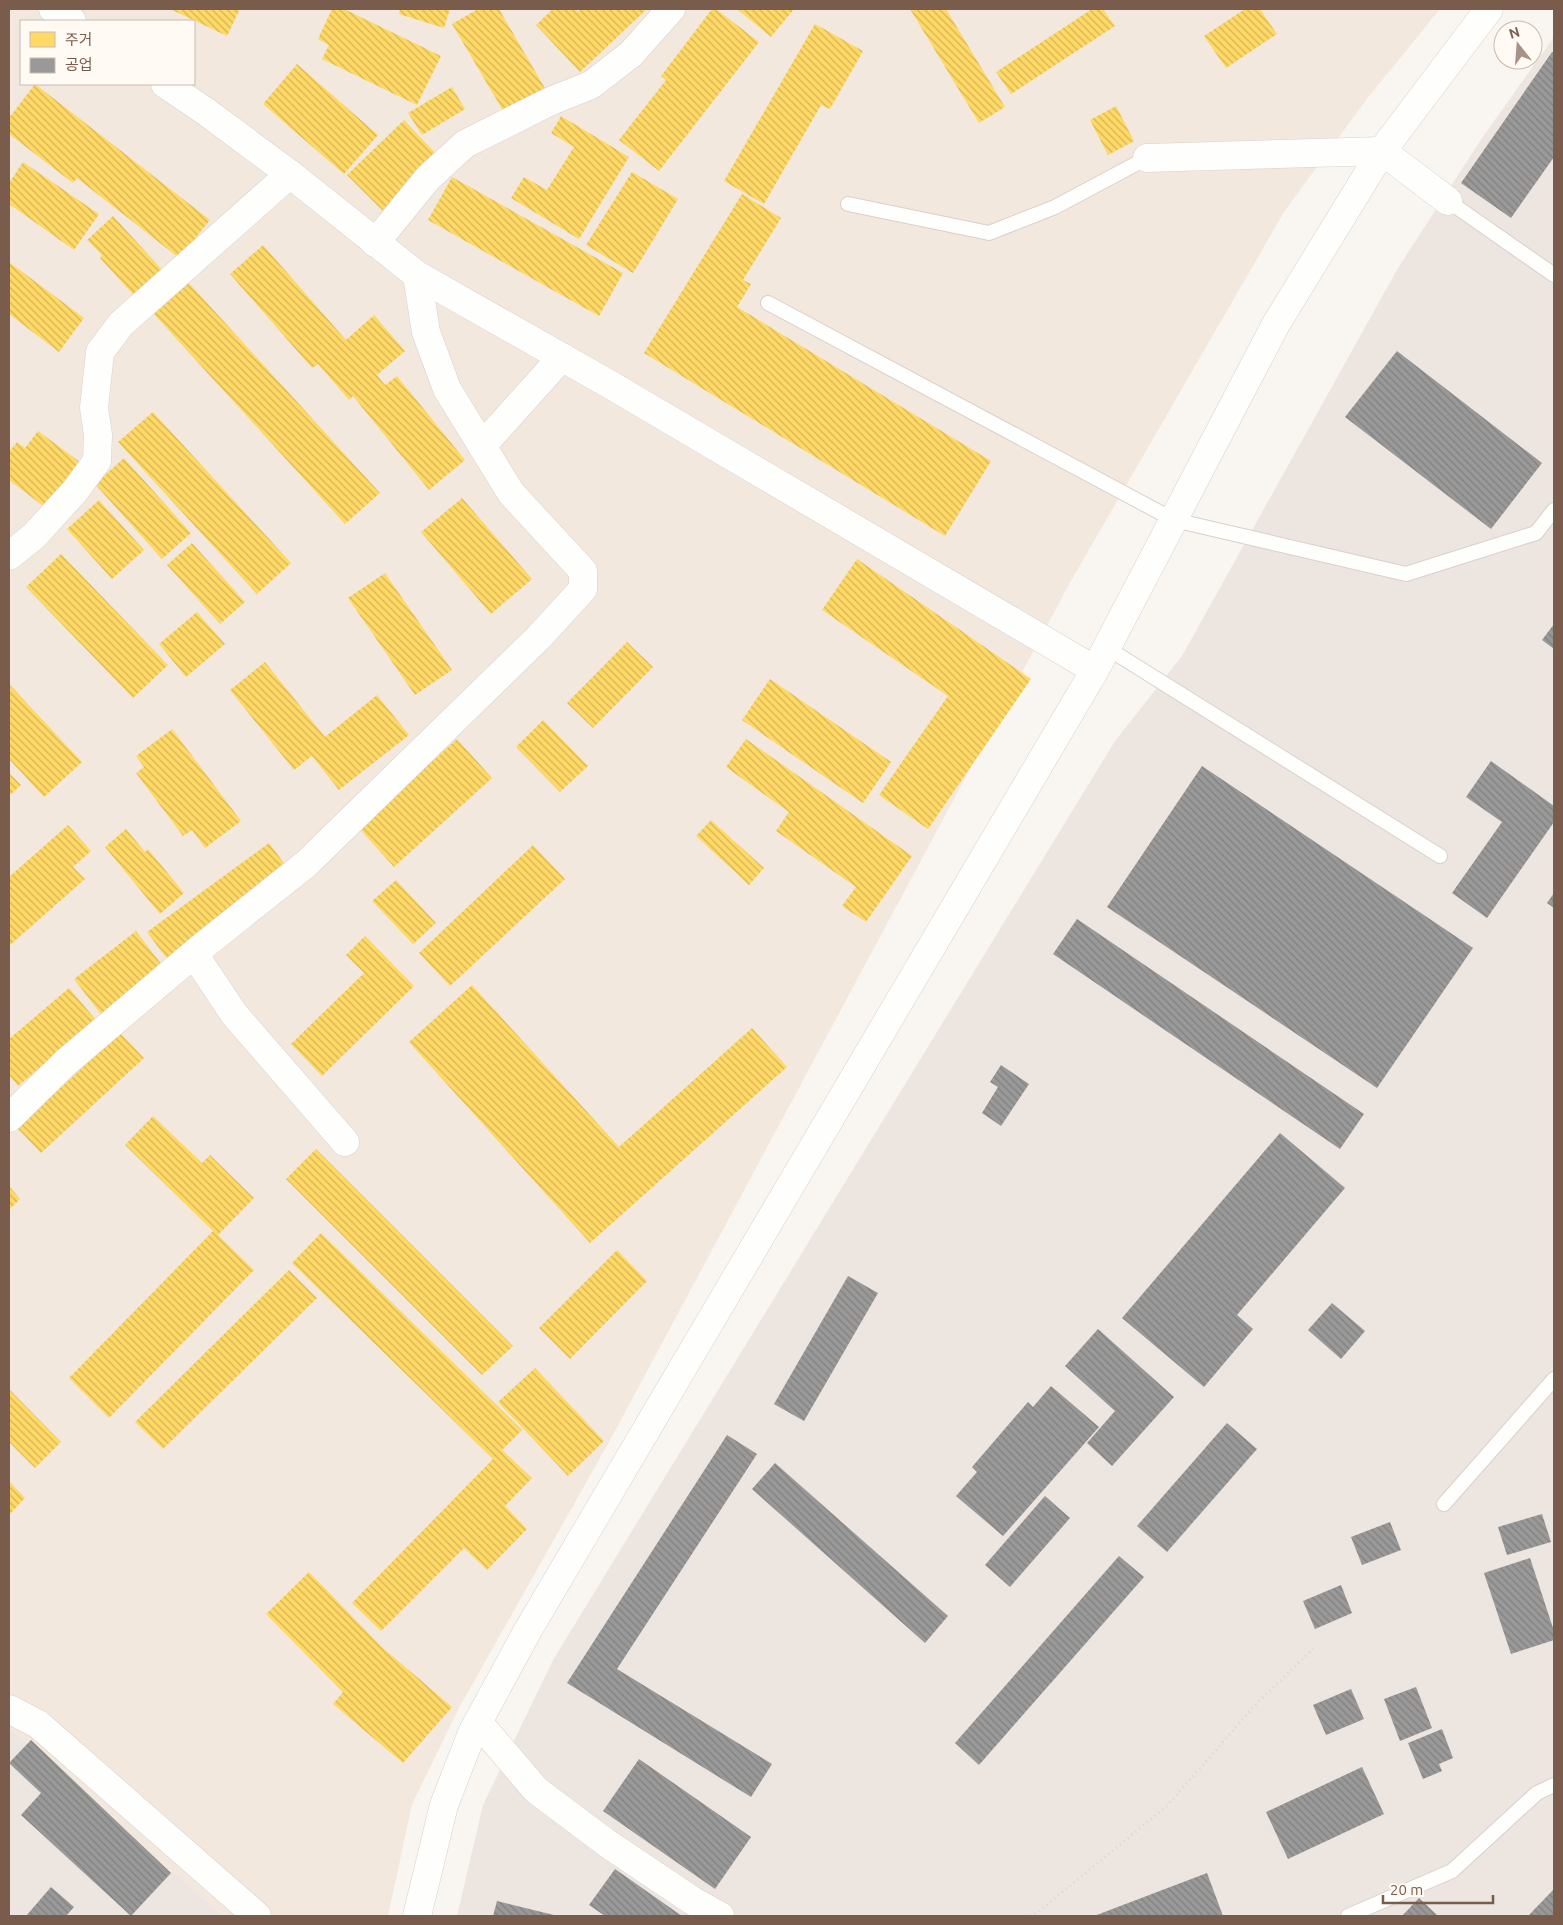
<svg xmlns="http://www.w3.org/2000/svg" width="1563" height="1925" viewBox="0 0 1563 1925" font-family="Ubuntu,'Noto Sans KR',sans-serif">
<defs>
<pattern id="homes-back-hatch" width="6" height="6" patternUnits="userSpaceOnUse" patternTransform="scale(1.25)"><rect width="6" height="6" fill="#ffd966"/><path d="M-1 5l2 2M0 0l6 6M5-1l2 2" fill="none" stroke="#d3b356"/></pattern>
<pattern id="industry-back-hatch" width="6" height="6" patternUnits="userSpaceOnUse" patternTransform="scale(1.25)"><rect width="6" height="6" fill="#999"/><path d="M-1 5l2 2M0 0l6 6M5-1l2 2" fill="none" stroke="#82807f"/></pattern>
</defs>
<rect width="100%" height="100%" fill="#f9f5f0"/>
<path fill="#f2e8de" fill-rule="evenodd" d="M9,9h1431l-74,91 -82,112 -212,367 -463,863 -149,264 -48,98 -24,112h-379zM21,21h173v63h-173z"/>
<g fill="#ede5e0">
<polygon points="1554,37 1554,1916 457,1916 483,1805 553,1660 1115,741 1182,656 1398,268 1482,138"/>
<polygon points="9,1729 222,1916 9,1916"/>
</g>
<g fill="url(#homes-back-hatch)">
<polygon points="170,9 240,9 227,36"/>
<polygon points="332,9 344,9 441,56 417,105 322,59 329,45 318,39"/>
<polygon points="400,9 450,9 444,28 399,14"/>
<polygon points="478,9 499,9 546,90 505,114 452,24"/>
<polygon points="553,9 575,9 578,12 581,9 647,9 580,72 536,25"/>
<polygon points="712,9 716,9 759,42 659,171 619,140 666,80 661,76"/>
<polygon points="737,9 794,9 771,37"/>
<polygon points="910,9 946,9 1005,107 979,123"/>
<polygon points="1092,9 1103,9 1115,26 1011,94 996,72"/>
<polygon points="1245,9 1260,9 1277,34 1226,68 1204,36"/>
<polygon points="815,24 863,51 830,109 821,105 764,204 724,181"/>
<polygon points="297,64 378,135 344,174 263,104"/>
<polygon points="35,84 210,220 179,258 77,178 73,183 9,134 9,118"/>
<polygon points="452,87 465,109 422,135 408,113"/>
<polygon points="1116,106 1134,141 1108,155 1090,120"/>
<polygon points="561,116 629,157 579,239 511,198 524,177 547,190 574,147 551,133"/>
<polygon points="404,120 439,157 383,211 347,175"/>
<polygon points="23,162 99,214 74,250 9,204 9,183"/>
<polygon points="632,172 678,199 633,273 586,245"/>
<polygon points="452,177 623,273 599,316 428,220"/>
<polygon points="742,194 781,218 743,280 751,284 737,307 991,461 945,536 644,353"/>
<polygon points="113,216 166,274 138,300 100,258 102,255 87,240"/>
<polygon points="263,245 346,340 374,315 405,351 377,375 385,385 397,376 465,460 429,490 353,396 349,400 318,364 312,368 230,274"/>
<polygon points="9,262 84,318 59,352 9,314"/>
<polygon points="187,281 380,493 345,524 152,312"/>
<polygon points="153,412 291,563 257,594 118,442"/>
<polygon points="38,431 80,462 46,508 9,480 9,452 17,442 25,448"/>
<polygon points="124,458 191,533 162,559 95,484"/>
<polygon points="462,498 532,579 491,614 421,532"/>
<polygon points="99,500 144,550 112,579 67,529"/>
<polygon points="192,543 245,602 220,624 167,565"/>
<polygon points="61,554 168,665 133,698 26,587"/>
<polygon points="857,559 1031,679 928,829 879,795 948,696 822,610"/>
<polygon points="385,573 452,670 415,695 348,598"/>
<polygon points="197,612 225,644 186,677 159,644"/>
<polygon points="627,642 653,667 593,728 567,703"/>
<polygon points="265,662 325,737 377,695 409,735 339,790 312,756 294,770 230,690"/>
<polygon points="770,679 891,762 863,803 742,720"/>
<polygon points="9,684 82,762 44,797 9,759"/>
<polygon points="543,720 588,766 560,792 516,747"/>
<polygon points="172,729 241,821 205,848 192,830 183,836 136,773 144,767 136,756"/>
<polygon points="457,739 492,778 394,867 359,828"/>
<polygon points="746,739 912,856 866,922 842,906 856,887 776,831 789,812 726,767"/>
<polygon points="9,773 21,785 9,796"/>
<polygon points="711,820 764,868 749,885 696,836"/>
<polygon points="68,825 91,851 73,867 85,879 9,946 9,877"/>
<polygon points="126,829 145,852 148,849 184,893 160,914 105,847"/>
<polygon points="269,843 289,870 167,959 147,932"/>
<polygon points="533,845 565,879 450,986 419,953"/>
<polygon points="396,880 436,923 413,944 372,901"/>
<polygon points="136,931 165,969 103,1017 74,979"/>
<polygon points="365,936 414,986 322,1076 291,1044 364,973 346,955"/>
<polygon points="472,985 619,1147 752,1028 787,1067 590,1243 409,1042"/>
<polygon points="69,988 96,1020 18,1086 9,1075 9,1039"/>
<polygon points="120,1033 144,1058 41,1153 17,1128"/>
<polygon points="153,1116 202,1163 210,1155 254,1198 218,1235 254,1270 109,1418 69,1378 213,1231 125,1145"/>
<polygon points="316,1149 513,1346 482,1375 286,1179"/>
<polygon points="9,1186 20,1199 9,1210"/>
<polygon points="321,1233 522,1430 502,1450 532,1478 505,1506 527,1529 487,1570 464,1548 381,1631 352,1603 493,1459 292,1263"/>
<polygon points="617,1250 647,1281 570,1359 539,1328"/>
<polygon points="289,1270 317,1298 163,1449 135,1422"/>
<polygon points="535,1368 604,1441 568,1476 498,1402"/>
<polygon points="9,1389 61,1442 35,1468 9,1442"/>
<polygon points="9,1481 25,1498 9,1515"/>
<polygon points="309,1572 383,1648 452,1707 403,1763 333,1704 343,1692 266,1614"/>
</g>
<g fill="url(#industry-back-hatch)">
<polygon points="1552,52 1554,53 1554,157 1511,218 1461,183"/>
<polygon points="1397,351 1542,463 1491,529 1345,417"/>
<polygon points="1554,624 1554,649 1542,640"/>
<polygon points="1491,761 1554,806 1554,822 1487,918 1452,893 1502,822 1466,797"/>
<polygon points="1202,766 1473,948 1377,1088 1107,907"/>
<polygon points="1554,893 1554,908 1547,903"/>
<polygon points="1077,919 1364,1114 1340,1149 1053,954"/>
<polygon points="1001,1065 1029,1084 1001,1126 982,1113 998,1087 990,1082"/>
<polygon points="1280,1133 1345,1188 1237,1315 1253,1329 1204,1387 1122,1318"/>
<polygon points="848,1276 878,1293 804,1421 774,1404"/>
<polygon points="1332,1303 1365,1331 1341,1359 1308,1330"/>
<polygon points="1098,1329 1174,1397 1112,1466 1087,1443 1115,1411 1065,1366"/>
<polygon points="1051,1386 1099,1427 1003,1536 956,1496 977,1472 972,1467 1028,1402 1033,1407"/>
<polygon points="1227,1423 1257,1449 1167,1552 1137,1526"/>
<polygon points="727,1435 757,1454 617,1669 772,1764 751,1797 567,1683"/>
<polygon points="775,1463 948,1616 925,1643 752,1489"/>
<polygon points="1045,1496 1070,1518 1010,1587 985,1565"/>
<polygon points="1542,1514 1551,1542 1507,1555 1498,1527"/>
<polygon points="1390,1522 1401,1550 1362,1565 1351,1537"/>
<polygon points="1119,1556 1144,1577 979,1765 955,1743"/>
<polygon points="1530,1558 1554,1631 1554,1640 1511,1654 1484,1573"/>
<polygon points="1341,1585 1352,1613 1315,1629 1303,1601"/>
<polygon points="1416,1687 1432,1728 1400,1741 1384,1699"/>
<polygon points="1351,1689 1364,1719 1326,1735 1313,1705"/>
<polygon points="1442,1729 1453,1758 1439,1764 1442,1771 1423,1779 1408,1743"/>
<polygon points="31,1740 171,1873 131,1916 21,1815 41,1793 9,1763"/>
<polygon points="639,1759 751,1837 715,1889 603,1811"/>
<polygon points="1362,1767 1384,1814 1288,1859 1266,1812"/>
<polygon points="615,1869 682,1916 605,1916 589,1905"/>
<polygon points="1207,1873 1223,1916 1094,1916"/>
<polygon points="51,1887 74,1907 66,1916 26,1916"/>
<polygon points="1554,1889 1554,1916 1528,1916"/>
<polygon points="1419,1898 1438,1916 1402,1916"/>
<polygon points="497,1901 558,1916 493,1916"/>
</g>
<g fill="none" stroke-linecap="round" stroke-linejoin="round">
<defs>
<g id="lane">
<polyline points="1448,201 1554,275"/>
<polyline points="848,204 989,233 1055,207 1147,158"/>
<polyline points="768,303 1174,520 1406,574 1536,533 1554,510"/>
<polyline points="1107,648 1440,856"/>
<polyline points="1444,1504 1554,1379"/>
<polyline points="1348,1916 1452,1871 1537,1793 1554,1785"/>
</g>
<g id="street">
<polyline points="53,9 72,21"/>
<polyline points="165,84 205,111 290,174 417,275 609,384 1095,670"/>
<polyline points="1147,158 1382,151 1448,201"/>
<polyline points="375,243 428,178 465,144 551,101 591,85 631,54 671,9"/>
<polyline points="482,446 562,357"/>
<polyline points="9,556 34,536 75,491 97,461 98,435 94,408 100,352 121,324 290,174"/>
<polyline points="194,954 234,1014 345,1142"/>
<polyline points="9,1118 66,1062 203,946 306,864 539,637 583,589 583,571 511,493 447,389 426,332 417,275"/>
<polyline points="9,1709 38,1724 257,1916"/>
<polyline points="478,1722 536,1790 608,1844 693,1901 720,1916"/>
</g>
<polyline id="secondary" points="417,1916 444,1805 472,1733 528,1630 1095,670 1276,324 1382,151 1489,9"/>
</defs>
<use href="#lane" stroke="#d7d1cb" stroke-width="16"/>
<use href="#street" stroke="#d7d1cb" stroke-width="29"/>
<use href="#secondary" stroke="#d9d2cb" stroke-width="29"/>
<polyline stroke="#dcd5d0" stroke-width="3" stroke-dasharray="1 4" stroke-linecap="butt" points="1030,1916 1043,1908 1167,1806 1257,1703 1314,1648"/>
<use href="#lane" stroke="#fefefd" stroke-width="14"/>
<use href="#street" stroke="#fefefd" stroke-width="28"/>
<use href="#secondary" stroke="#fefefd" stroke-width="28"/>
</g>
<rect width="1563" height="1925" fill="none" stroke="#7a5c4d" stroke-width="20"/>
<rect x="20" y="20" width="175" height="65" fill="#fffaf3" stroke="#cabbb1"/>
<rect x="30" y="32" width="25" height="15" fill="#ffd966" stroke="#cabbb1"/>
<text x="65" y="45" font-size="15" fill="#7a5c4d">주거</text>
<rect x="30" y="58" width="25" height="15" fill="#999999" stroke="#cabbb1"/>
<text x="65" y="70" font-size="15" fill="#7a5c4d">공업</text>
<g transform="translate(1518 45) rotate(343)"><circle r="24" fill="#fffaf3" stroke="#cabbb1"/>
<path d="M0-4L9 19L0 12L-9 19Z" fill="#a69286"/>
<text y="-8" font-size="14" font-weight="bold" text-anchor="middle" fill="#7a5c4d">N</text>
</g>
<path d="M1383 1895v8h110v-8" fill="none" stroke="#7a5c4d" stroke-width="2.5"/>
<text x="1390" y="1895" font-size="15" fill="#7a5c4d" stroke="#fffaf3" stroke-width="4" paint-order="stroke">20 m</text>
</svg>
